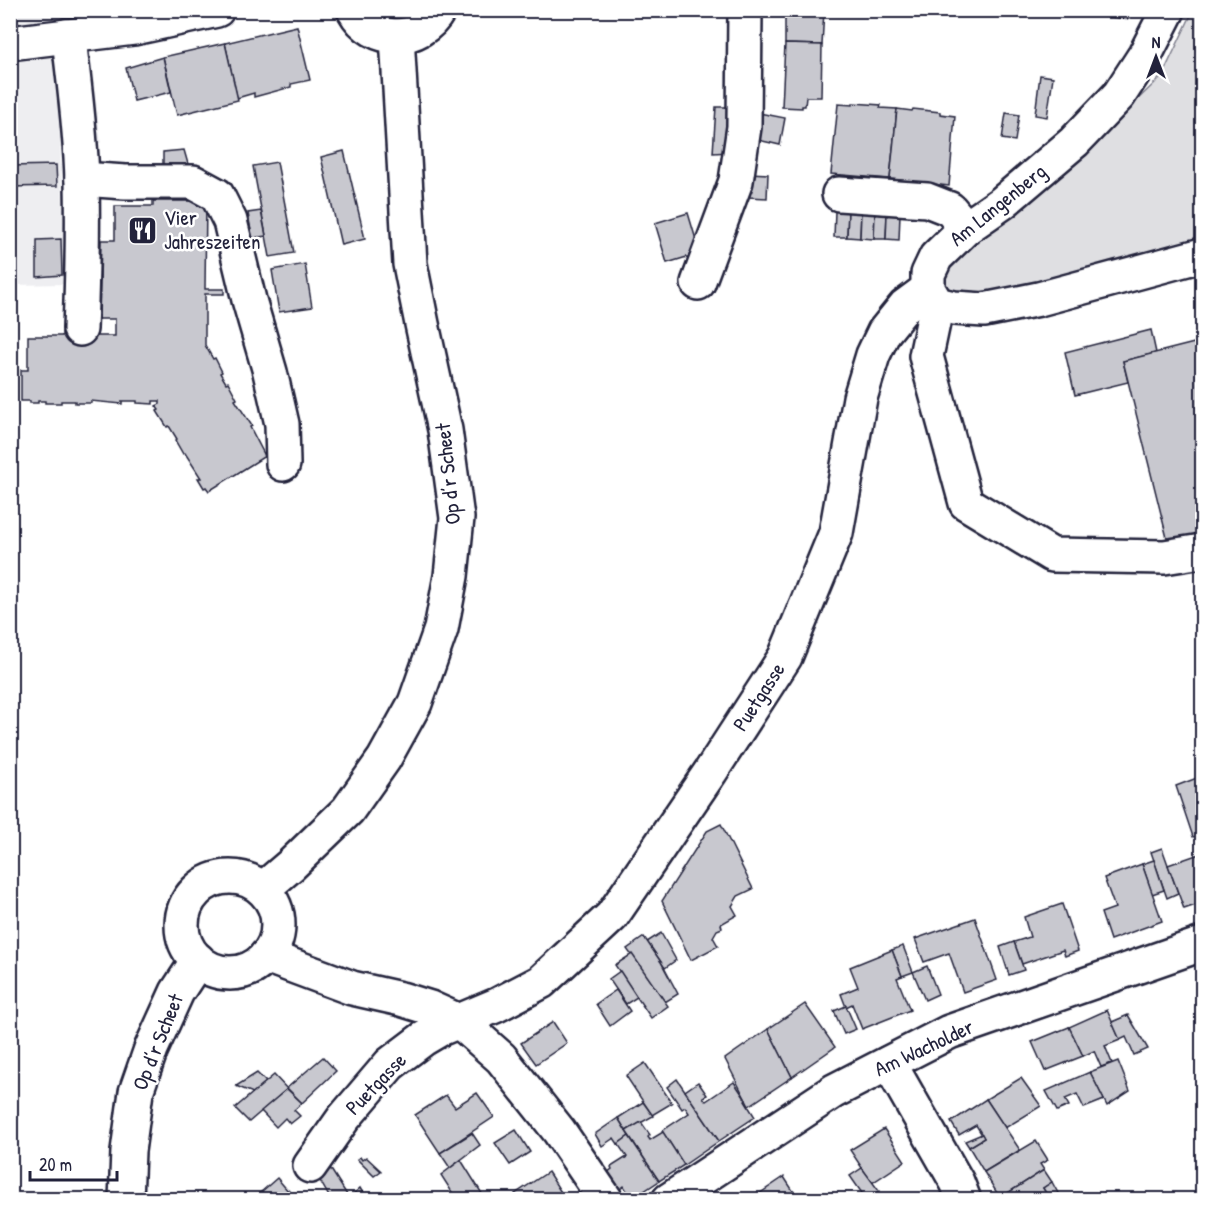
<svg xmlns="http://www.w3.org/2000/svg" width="1213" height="1210" viewBox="0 0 1213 1210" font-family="'Patrick Hand',sans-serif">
<rect width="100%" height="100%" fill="#fff"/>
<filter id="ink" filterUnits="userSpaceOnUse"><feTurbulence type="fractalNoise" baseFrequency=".0167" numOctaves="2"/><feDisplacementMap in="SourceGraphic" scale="12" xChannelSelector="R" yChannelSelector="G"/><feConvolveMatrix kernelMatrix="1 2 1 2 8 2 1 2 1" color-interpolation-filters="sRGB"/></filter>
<g filter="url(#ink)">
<polygon fill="#eeeef1" points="10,11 82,11 90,51 101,143 60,148 67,284 11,285"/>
<polygon fill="#dfdfe2" stroke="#80808e" stroke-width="1.5" points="1193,11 1202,11 1202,239 1002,290 959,294 943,290 943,275 959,253 1079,156 1162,76"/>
<g fill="#c8c8cf" stroke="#22223b" stroke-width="1.5">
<polygon points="785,10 824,10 822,45 785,44"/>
<polygon points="1089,10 1102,10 1101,16 1088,15"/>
<polygon points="1102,10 1132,10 1129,19 1101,16"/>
<polygon points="297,26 310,80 291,84 291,87 254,97 254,93 237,98 225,43"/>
<polygon points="225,43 238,100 177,115 163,57"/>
<polygon points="785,44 822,45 821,97 806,97 805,106 802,106 802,108 782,107"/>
<polygon points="163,57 171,92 134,101 126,68"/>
<polygon points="1040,75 1053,77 1047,117 1035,115"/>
<polygon points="853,103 881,105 880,108 897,109 890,179 831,174 838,104 853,105"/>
<polygon points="716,107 732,107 730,152 713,153"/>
<polygon points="897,109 912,111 913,109 940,112 940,114 955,116 949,186 890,179"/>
<polygon points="759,113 785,118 780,145 754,139"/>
<polygon points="1006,113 1019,115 1015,141 1002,139"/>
<polygon points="184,150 188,164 163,164 163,152"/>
<polygon points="344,151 365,239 341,245 321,157"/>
<polygon points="277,162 294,253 270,257 253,166"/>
<polygon points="56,165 57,186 10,187 10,166"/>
<polygon points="749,173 768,174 767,198 748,197"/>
<polygon points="153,201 206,201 205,289 224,289 224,294 205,294 205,345 213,359 215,358 222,372 220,373 226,383 228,382 237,399 235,400 252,426 250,427 265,456 209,491 206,487 204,488 198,478 201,478 185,453 183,454 175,440 177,439 169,426 167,427 157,411 159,410 156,406 160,404 160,401 153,401 153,404 137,403 137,401 122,401 122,404 91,401 91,403 75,403 75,401 61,401 61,403 45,403 45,401 38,401 38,403 30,403 30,401 21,401 21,370 28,370 28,336 62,336 62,332 76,332 76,336 115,336 115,319 99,319 101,240 115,240 115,206 153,206"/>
<polygon points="261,211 266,236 252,238 248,213"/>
<polygon points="835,211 848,211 847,237 834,237"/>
<polygon points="848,211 861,212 860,238 847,237"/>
<polygon points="861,212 875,213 874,239 860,238"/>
<polygon points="688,213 700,253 667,263 655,223"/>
<polygon points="875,213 887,213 886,239 874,239"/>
<polygon points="887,213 900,214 899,240 886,239"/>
<polygon points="61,239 62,275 37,277 37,240"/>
<polygon points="305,264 312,307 279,312 272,270"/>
<polygon points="1151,330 1156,353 1123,361 1128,382 1075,395 1065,352"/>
<polygon points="1202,341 1202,537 1169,546 1123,361"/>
<polygon points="1202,776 1202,847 1198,836 1193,837 1176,786"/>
<polygon points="721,824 753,889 738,896 732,906 737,915 721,924 722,928 717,930 713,937 718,946 691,960 662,901 707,831"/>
<polygon points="1162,848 1178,893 1167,898 1151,852"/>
<polygon points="1202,853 1202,903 1184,909 1168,865"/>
<polygon points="1154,860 1164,890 1152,894 1142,864"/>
<polygon points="1142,864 1162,921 1110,940 1101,913 1115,908 1104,878"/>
<polygon points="1062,904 1078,951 1065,956 1063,950 1022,964 1014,942 1030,937 1024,917"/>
<polygon points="975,918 997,980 963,992 949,953 924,962 915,939"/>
<polygon points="661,933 676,960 665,968 647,942"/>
<polygon points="644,937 661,962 678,994 665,1002 627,949"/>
<polygon points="1014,942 1024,970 1009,975 1000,947"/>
<polygon points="903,946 913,972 902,976 892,950"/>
<polygon points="892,950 902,976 897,978 910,1010 862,1029 852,1004 846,1007 841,994 858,987 850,967"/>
<polygon points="632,954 668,1006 651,1018 615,965"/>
<polygon points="927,966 938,994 925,1000 913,972"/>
<polygon points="620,971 637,997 626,1004 609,979"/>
<polygon points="616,990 630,1011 610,1026 596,1004"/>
<polygon points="805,1004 835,1047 792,1077 768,1029"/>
<polygon points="846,1006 856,1029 844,1034 834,1011"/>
<polygon points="1107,1010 1120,1040 1105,1046 1112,1063 1101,1067 1094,1051 1083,1056 1069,1027"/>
<polygon points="1128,1015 1148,1049 1134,1055 1126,1037 1120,1040 1112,1022"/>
<polygon points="553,1022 567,1043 536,1064 521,1043"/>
<polygon points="1069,1027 1083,1056 1045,1071 1032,1042"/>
<polygon points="768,1029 792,1077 749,1106 725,1059"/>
<polygon points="323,1057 336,1071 302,1103 287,1088"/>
<polygon points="1118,1061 1130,1091 1107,1106 1090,1072"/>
<polygon points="645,1063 672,1103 652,1115 626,1076"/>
<polygon points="1090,1072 1104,1100 1084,1108 1077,1094 1065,1099 1069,1106 1057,1111 1046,1091"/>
<polygon points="257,1073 266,1082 253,1093 236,1086"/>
<polygon points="274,1075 287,1089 249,1122 235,1108"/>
<polygon points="1021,1078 1041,1106 1005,1128 986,1099"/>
<polygon points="677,1079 719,1141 684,1165 662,1131 689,1113 685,1107 682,1109 667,1087"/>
<polygon points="698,1082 707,1095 703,1097 706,1101 734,1082 746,1100 745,1101 755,1117 719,1141 685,1091"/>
<polygon points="287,1089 302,1103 294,1110 300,1116 290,1124 285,1118 276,1127 261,1111"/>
<polygon points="477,1093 494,1117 440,1153 415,1115 446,1095 455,1107"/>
<polygon points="986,1099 1020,1150 984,1172 969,1147 984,1138 976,1125 959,1135 951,1122"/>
<polygon points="643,1102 653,1116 626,1131 618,1118"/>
<polygon points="618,1118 629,1136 618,1144 614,1138 602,1146 595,1134"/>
<polygon points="641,1122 650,1135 648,1137 650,1140 663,1132 684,1165 659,1181 626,1131"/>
<polygon points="884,1129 905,1161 872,1183 850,1150"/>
<polygon points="516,1130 530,1152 510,1165 495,1143"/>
<polygon points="472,1133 480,1145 450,1168 440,1153"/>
<polygon points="982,1134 984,1138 969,1147 965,1141"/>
<polygon points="629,1136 659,1181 632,1199 624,1186 619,1190 607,1173 612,1169 611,1167 627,1157 618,1144"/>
<polygon points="1036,1141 1048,1160 1040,1164 1044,1170 1000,1198 984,1172"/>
<polygon points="360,1157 362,1160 366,1157 381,1171 374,1176 357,1159"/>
<polygon points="461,1160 486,1200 457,1200 441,1175"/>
<polygon points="330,1168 349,1198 346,1200 331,1200 318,1177"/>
<polygon points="862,1168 879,1191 866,1199 850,1176"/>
<polygon points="1044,1170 1052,1182 1043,1188 1050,1200 1001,1200 1000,1198"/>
<polygon points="548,1172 566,1200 519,1200 515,1194"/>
<polygon points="784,1177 799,1200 750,1200"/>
<polygon points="277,1178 289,1192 280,1200 252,1200"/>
<polygon points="1052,1182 1059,1195 1050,1200 1043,1188"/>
<polygon points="360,1188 367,1200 346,1200 349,1198"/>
<polygon points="289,1191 296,1200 280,1200 289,1192"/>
</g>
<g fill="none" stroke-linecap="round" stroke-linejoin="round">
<defs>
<g id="minor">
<path d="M354,10c19,35 66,34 85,0"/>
<polyline points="1168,10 1145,55 1119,95 1074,142 1002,203 966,228 936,257 928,274 928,289 937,304 954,308 984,310 1039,299 1202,255"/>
<path d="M66,36l4,11c5,44 11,89 12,134 1,49 0,99 -2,148"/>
<polyline points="10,43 134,28 217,10"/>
<polyline points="82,179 125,182 193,182 217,195 230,221 249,300 270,372 282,424 283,464"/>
<polyline points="839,194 927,200 950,209 966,228"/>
<polyline points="698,283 736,181 744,127 745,10"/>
<polyline points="937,304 926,356 966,503 1052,555 1164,557 1202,551"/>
<circle cx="230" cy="925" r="48"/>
<polyline points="263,889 291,865 348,810 384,759 415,703 441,629 451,576 457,518 445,430 422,324 410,264 397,36"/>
<polyline points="266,956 352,988 401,999 430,1008 459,1021 501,1058 559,1131 606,1200"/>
<polyline points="889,1063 957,1182 964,1200"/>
<polyline points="310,1166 343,1119 390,1064 423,1039 440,1029 497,1005 541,982 612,916 711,771 785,657 836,533 860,398 873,355 884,332 905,306 928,289"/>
<polyline points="126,1200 128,1151 136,1092 151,1049 177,992 198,960"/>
<polyline points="669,1200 834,1091 949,1032 1202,944"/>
</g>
</defs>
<use href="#minor" stroke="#22223b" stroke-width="38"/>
<use href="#minor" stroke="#fff" stroke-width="33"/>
</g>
</g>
<defs>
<symbol id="restaurant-square" viewBox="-11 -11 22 22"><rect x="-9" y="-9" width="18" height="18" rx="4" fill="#22223b" stroke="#fff"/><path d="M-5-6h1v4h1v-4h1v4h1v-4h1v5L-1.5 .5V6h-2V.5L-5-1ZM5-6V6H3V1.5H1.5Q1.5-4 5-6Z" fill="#fff"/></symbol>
</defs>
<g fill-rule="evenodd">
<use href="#restaurant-square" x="126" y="214" width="33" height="33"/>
</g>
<g text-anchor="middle" stroke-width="5" stroke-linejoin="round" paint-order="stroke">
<g font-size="21" fill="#22223b" stroke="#fff">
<text transform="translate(998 205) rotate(-39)" y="7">Am Langenberg</text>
<text transform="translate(448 474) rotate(-96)" y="7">Op d’r Scheet</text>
<text transform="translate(759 697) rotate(-57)" y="7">Puetgasse</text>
<text transform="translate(158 1042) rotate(-68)" y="7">Op d’r Scheet</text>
<text transform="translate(924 1048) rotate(-25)" y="7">Am Wacholder</text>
<text transform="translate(376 1084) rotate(-46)" y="7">Puetgasse</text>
</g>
<g font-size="21" fill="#22223b" stroke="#fff" text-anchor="start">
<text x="164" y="225">Vier<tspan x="164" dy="24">Jahreszeiten</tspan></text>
</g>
</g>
<rect width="1213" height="1210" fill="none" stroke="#fff" stroke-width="36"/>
<rect x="18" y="18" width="1177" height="1174" fill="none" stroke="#22223b" stroke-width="2" filter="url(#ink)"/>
<g transform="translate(1156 57)" stroke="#ffffff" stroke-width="4.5" paint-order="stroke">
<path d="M0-4.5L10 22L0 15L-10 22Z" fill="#22223b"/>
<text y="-9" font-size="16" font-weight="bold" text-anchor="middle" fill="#22223b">N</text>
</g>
<path d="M30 1171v9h87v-9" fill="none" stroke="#22223b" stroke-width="3"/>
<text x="39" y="1171" font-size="18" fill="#22223b" stroke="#ffffff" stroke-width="4.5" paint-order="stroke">20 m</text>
</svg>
